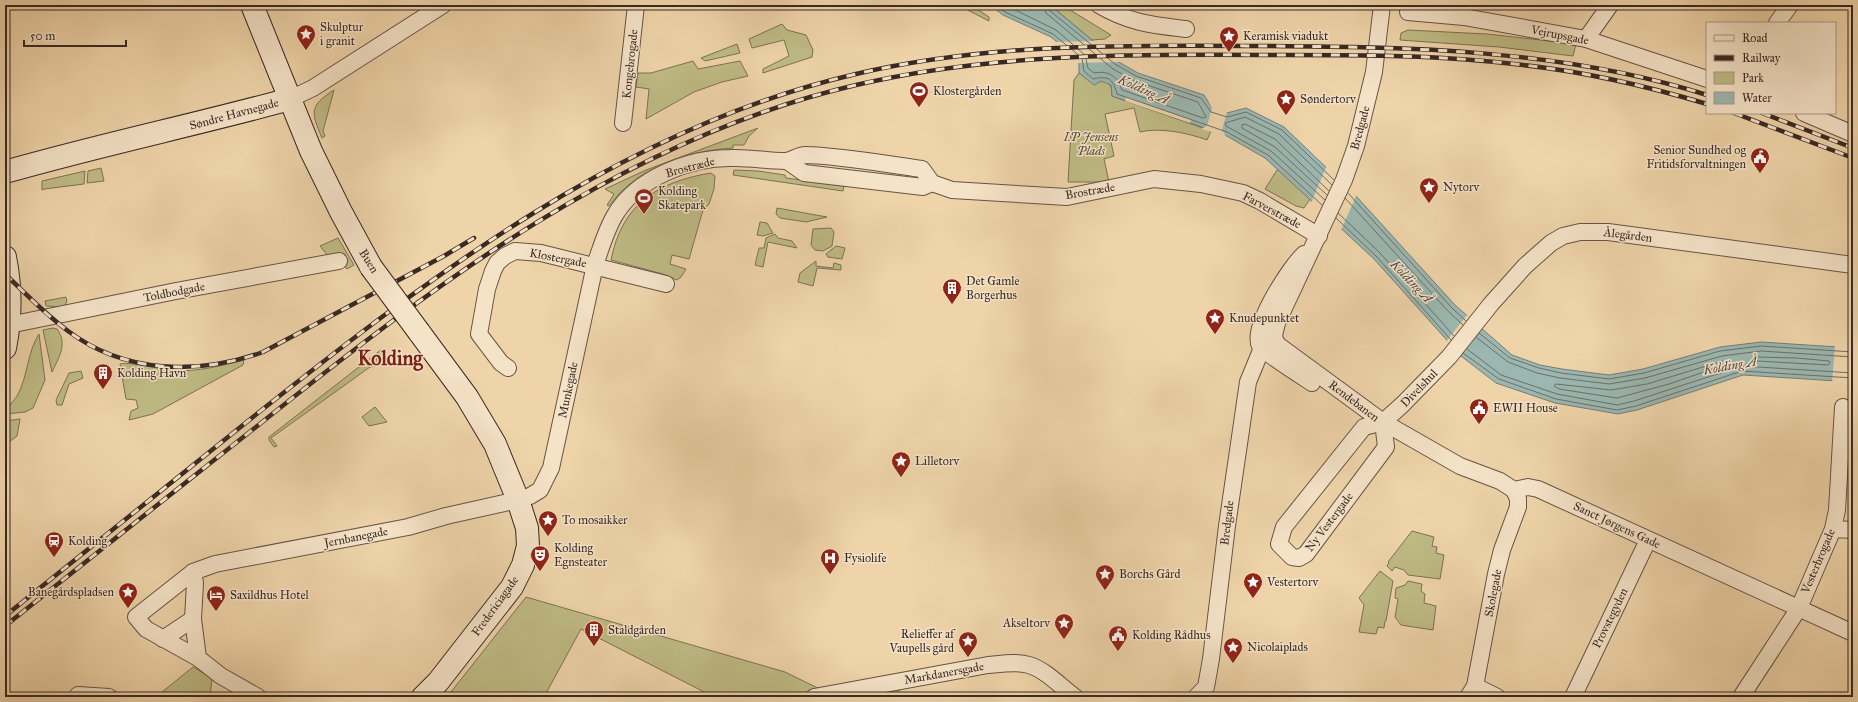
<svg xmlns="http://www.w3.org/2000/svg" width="1858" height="702" viewBox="0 0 1858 702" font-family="'IM FELL Great Primer',serif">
<rect width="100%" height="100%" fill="#efd4aa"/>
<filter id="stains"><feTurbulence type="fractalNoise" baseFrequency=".005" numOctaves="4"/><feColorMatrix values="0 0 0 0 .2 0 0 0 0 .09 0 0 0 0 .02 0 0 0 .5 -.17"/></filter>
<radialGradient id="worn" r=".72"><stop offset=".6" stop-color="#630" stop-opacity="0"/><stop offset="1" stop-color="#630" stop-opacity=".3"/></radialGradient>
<g fill="#bfbb85" stroke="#7c7254">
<polygon points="958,5 971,5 989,17 989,21"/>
<polygon points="1050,5 1062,5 1111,35 1105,39 1092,40"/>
<polygon points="782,24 787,30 806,35 813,50 812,57 763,73 763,69 789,56 784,40 752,48 749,39"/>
<polygon points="1408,30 1487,34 1576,44 1573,56 1499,47 1400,40 1401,33"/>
<polygon points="737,44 740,53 705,61 701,58"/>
<polygon points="693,61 698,69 740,61 748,76 722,82 694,92 646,119 649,89 636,87 638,73 651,73"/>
<path d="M1079,73l15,11 7,-3 7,1 4,7v7l99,35 -4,9c-19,-7 -47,-13 -67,-8l-6,-24 -29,6 9,42 -10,3 5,23h-41l6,-102z"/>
<path d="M334,90l-11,41 2,5 -3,2c-11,-26 -13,-32 12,-48z"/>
<path d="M758,128l-9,8 -5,9h-11v3c-46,3 -96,19 -124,58l-2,-1 7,-11 -9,-5 41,-19z"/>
<polygon points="101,168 104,181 87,183 88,171"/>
<polygon points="734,170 758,171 785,175 786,178 844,186 843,191 733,175"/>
<polygon points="1277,170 1279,170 1310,199 1304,208 1296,206 1265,189"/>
<polygon points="85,171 84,184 44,189 42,190 42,181"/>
<path d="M711,173l4,3 -1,13 -5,15 -6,6 -14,49 -17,-4 -2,9 16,5 -5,8 -4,3 -14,-6 -52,-14c11,-56 46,-78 100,-87z"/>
<polygon points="777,208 827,217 806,222 780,218 776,214"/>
<polygon points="760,222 767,223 773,233 763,236 757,235"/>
<polygon points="831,228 834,232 832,246 823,251 815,250 811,245 813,229"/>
<polygon points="775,234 778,238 792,241 797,248 768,242 763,267 755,265 759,248 764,248 766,238"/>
<polygon points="338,238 354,265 347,269 339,257 329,257 320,246"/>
<polygon points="836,246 845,248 842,259 828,257 826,254"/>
<polygon points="816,261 816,266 833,268 834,263 841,265 841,270 817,268 813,286 798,282 800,273"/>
<polygon points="66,297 67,302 63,307 46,306 45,301"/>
<path d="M53,328l4,1c11,15 2,28 -5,43l-9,-42z"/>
<path d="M39,334l6,46 -12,28 -8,4 -20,2c2,-7 8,-12 12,-18 11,-19 10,-44 22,-62z"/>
<polygon points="382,349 385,353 376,359 380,365 370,367 271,438 277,446 274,447 269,440 269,437"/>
<path d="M244,360l-1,5 -90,49 -24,6 2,-9 7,-3 -2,-8 -10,-1 -6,-35c13,-3 40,6 56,7 23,0 46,-5 68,-11z"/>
<polygon points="81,371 83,378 69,384 62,405 57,405 56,400 69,373"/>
<polygon points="375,407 387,422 369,426 362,417"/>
<polygon points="20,419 17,436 9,442 5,439 5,421"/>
<polygon points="1412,531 1434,537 1432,546 1437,547 1436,553 1444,555 1440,579 1408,575 1404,570 1395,567 1392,571 1387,566 1389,563 1388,562"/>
<polygon points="1380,571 1393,581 1386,621 1385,621 1384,628 1378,627 1376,634 1359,632 1364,605 1359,598"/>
<polygon points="1408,581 1422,584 1421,591 1425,594 1424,603 1436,606 1433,630 1401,625 1395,617 1398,599 1395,598 1396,588 1405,585"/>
<polygon points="526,597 785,672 836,697 714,697 581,629 544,697 447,697"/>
<polygon points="193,667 212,678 210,697 156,697"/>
<polygon points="899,690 900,697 856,697"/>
</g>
<polygon fill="#9bb7b0" stroke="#747e78" points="990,5 1050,5 1117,61 1138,73 1204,95 1212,108 1227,113 1246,108 1284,127 1356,196 1455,305 1512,355 1540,365 1562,369 1609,375 1643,369 1720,347 1761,342 1853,348 1853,382 1743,375 1637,410 1618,414 1555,403 1496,383 1461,356 1374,259 1265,158 1225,135 1112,96 1111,85 1101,81 1094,85 1079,73 1079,61 1051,37 1003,15"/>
<g fill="#efd4aa">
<polygon points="1096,41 1121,62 1077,63 1053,42"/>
<polygon points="1126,97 1191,120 1190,123 1125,101"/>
<polygon points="1208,101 1213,107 1229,110 1227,112 1222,130 1226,136 1201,129 1207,126 1212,108"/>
<polygon points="1327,165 1357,194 1341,230 1311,203"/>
<polygon points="1467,315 1483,328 1460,357 1445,343"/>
<polygon points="1835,345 1853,346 1853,384 1832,383"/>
</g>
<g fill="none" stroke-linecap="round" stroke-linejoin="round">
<g stroke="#6a706a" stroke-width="1">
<path d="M996,5l9,7 48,22 29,24 2,13 9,8c17,-4 20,1 24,15l110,38 41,23 54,50"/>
<path d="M1005,5l51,25 29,25 3,13 6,5c16,-3 23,4 28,17l81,28 3,-1 -8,-15 -63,-21 -22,-12 -67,-56 -3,-8"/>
<polyline points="1048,5 1049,10 1115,64 1136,76 1201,98 1211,112 1227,117 1246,112 1282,130 1334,180"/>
<polyline points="1348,193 1452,308 1466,321"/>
<polyline points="1327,195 1275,147 1242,128 1242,125 1245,124 1275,139 1329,191"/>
<polyline points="1345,198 1448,311 1463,325"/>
<polyline points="1325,200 1271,151 1226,126 1225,123 1245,117 1279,134 1332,185"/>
<polyline points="1338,213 1380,253 1454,336"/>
<polyline points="1336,218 1377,257 1451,340"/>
<polyline points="1479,333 1510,358 1539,368 1561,373 1609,379 1644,373 1720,351 1761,346 1853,352"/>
<polyline points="1476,337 1508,362 1537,373 1560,378 1609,384 1645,378 1722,356 1761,351 1853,357"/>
<polyline points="1467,349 1501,375 1557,394 1617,405 1634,401 1742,366 1853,373"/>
<polyline points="1463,353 1499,379 1556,399 1617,410 1636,406 1742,371 1853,378"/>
<polygon points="1756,357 1797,358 1829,361 1830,363 1828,365 1757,361 1755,360"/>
<polygon points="1723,361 1727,361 1727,364 1669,384 1617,398 1559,389 1554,386 1556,384 1611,390 1647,384"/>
</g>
<defs>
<g id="street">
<path d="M1099,5c30,18 54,20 87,24"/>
<polyline points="1408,12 1464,17 1586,39 1707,79"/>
<polyline points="1777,23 1790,5"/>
<polyline points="1586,39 1610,5"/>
<polyline points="290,99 313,88 443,5"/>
<polyline points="1804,113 1853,134"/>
<polyline points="623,123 636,5"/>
<polyline points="787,161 804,173 923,187 932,183"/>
<path d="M1304,254c-14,13 -54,74 -44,92 4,7 43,31 52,37"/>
<polyline points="9,325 176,291 339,261"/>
<polyline points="1274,335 1275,340 1278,345 1383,422 1460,466 1500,481 1514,490 1528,487 1538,489 1853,633"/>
<polyline points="508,368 501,363 479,334 487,289 493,271 497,263 505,256 515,251 541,253 666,284"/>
<polyline points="1383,422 1386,447 1306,554 1299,558 1292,557 1279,544 1284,527 1364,427 1383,422 1402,405 1449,357 1491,304 1525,266 1551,243 1563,236 1580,232 1608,232 1853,265"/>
<polyline points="1833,529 1853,530"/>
<polyline points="193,572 195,583 193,619 198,658"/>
<polyline points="163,639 193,619"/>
<polyline points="1475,686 1497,697"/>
<polyline points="78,697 78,695 109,697"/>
<path d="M258,697l-37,-21 -23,-18 -52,-29 -10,-12 57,-45 22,-8 193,-37 38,-11 72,-16 12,-4 10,-6 11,-22 44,-203c6,-17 11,-35 20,-50 22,-37 74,-57 115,-57 19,-1 37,3 55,3 7,0 13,-6 20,-6 39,1 79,9 117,14l10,14 20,7 115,7 87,-18 47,5 42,9 17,8 59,35"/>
<path d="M814,697l174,-32c13,-1 28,-4 41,0 17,5 32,22 46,32"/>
<polyline points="1196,697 1206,687 1211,659 1227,526 1248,382 1262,348 1274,335 1277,323 1344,180 1356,146 1374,72 1382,5"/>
<polyline points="1468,697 1475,686 1496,574 1502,550 1518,507 1518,499 1514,490"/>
<polyline points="1573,697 1648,540"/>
<polyline points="1741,697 1799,608 1833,529 1837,510 1843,407"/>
</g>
<g id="secondary">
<polyline points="252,5 311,151 341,212 371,267"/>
<path d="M5,172c94,-27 190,-47 285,-73"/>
<path d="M5,257c6,30 6,61 0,91"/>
<polyline points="419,332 467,397 495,444 518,500 527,528 528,546 523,565 512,587 438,682 423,697"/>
</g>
</defs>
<use href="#street" stroke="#665445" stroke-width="18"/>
<use href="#secondary" stroke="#392923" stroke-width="24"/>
<use href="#street" stroke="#f5e3c8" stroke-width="16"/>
<use href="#secondary" stroke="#f5e3c8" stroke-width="22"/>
<defs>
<g id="rail">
<polyline points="1734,113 1853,158"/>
<polyline points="1762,113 1853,148"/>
<path d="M5,274c21,20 40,40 63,57 57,43 130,44 195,21l181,-96 30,-18"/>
<path d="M5,616c81,-65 162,-130 243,-195 182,-145 377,-294 608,-347 133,-31 268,-29 403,-28 152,1 302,3 448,49"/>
<path d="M5,626c83,-66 167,-133 251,-199 180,-144 371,-289 600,-342 132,-31 269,-31 403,-30 88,0 177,-1 264,10 63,7 124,21 184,39"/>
</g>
</defs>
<use href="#rail" stroke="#392923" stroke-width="4.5"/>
<use href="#rail" stroke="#f5e3c8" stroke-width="3" stroke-dasharray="9" stroke-linecap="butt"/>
<defs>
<polyline id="secondary-bridge" points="371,267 419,332"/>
</defs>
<use href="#secondary-bridge" stroke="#392923" stroke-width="24" stroke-linecap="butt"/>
<use href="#secondary-bridge" stroke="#f5e3c8" stroke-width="22"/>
</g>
<defs>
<symbol id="sight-pin" viewBox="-11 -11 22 30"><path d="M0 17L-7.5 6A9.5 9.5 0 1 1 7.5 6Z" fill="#8f2418" stroke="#f5e3c8"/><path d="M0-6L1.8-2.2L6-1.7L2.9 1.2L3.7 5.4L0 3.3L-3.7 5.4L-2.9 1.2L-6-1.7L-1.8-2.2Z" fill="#fff"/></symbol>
<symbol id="stadium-pin" viewBox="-11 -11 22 30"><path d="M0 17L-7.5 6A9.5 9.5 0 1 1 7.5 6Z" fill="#8f2418" stroke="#f5e3c8"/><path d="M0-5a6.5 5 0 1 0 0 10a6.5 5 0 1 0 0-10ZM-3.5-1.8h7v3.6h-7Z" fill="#fff"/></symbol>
<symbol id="civic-pin" viewBox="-11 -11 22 30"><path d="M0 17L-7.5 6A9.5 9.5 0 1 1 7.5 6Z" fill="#8f2418" stroke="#f5e3c8"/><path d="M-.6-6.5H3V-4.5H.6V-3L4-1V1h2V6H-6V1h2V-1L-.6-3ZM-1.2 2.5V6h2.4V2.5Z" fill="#fff"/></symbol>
<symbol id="building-pin" viewBox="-11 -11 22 30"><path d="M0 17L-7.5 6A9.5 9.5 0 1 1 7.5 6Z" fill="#8f2418" stroke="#f5e3c8"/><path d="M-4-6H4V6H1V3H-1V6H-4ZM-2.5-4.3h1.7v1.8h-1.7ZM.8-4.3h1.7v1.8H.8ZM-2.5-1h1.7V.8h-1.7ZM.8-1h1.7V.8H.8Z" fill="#fff"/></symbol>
<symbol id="station-pin" viewBox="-11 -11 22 30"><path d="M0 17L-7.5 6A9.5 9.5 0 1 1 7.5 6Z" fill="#8f2418" stroke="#f5e3c8"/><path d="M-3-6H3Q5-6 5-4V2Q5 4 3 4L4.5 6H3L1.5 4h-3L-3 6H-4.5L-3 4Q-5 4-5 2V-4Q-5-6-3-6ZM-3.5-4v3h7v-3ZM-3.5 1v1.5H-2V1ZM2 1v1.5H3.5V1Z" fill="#fff"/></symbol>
<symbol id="theatre-pin" viewBox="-11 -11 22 30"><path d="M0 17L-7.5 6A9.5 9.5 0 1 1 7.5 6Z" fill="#8f2418" stroke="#f5e3c8"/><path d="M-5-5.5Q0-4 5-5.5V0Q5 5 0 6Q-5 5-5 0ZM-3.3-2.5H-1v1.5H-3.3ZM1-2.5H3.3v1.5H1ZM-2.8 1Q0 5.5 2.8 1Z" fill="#fff"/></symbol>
<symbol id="hospital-pin" viewBox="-11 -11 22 30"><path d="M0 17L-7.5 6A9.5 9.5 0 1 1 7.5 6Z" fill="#8f2418" stroke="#f5e3c8"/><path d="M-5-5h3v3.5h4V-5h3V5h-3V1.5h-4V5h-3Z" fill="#fff"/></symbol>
<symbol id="hotel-pin" viewBox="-11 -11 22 30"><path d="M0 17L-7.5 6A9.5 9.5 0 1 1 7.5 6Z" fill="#8f2418" stroke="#f5e3c8"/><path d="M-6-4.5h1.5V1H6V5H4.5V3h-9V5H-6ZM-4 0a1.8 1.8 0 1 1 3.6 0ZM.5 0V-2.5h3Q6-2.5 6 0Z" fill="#fff"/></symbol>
</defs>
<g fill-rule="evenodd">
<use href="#sight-pin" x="295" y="23" width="22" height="30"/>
<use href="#sight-pin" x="1218" y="25" width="22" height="30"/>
<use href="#stadium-pin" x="908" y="80" width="22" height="30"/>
<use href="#sight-pin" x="1275" y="88" width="22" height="30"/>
<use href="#civic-pin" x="1749" y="146" width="22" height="30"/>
<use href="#sight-pin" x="1418" y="176" width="22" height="30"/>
<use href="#stadium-pin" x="633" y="187" width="22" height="30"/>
<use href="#building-pin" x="941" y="277" width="22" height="30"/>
<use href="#sight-pin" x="1204" y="307" width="22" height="30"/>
<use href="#building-pin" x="92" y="362" width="22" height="30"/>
<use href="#civic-pin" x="1468" y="397" width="22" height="30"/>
<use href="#sight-pin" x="890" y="450" width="22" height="30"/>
<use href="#sight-pin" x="537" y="509" width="22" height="30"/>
<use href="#station-pin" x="43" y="530" width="22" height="30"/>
<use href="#theatre-pin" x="529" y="544" width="22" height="30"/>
<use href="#hospital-pin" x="819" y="547" width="22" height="30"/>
<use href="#sight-pin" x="1094" y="563" width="22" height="30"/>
<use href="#sight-pin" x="1242" y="571" width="22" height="30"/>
<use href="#sight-pin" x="117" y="581" width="22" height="30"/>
<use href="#hotel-pin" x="205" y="584" width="22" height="30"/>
<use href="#sight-pin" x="1053" y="612" width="22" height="30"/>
<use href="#building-pin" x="583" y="619" width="22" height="30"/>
<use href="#civic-pin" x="1107" y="624" width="22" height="30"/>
<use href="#sight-pin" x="957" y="630" width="22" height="30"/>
<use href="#sight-pin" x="1222" y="636" width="22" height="30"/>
</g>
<g text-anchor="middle" stroke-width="3" stroke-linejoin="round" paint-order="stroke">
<g font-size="12" fill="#392923" stroke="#f5e3c8" text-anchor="start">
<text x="320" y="31">Skulptur<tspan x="320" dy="14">i granit</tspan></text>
<text x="1243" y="40">Keramisk viadukt</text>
<text x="933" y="95">Klostergården</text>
<text x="1300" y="103">Søndertorv</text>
<text x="1746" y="154" text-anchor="end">Senior Sundhed og<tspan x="1746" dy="14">Fritidsforvaltningen</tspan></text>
<text x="1443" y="191">Nytorv</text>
<text x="658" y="195">Kolding<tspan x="658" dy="14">Skatepark</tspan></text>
<text x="966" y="285">Det Gamle<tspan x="966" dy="14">Borgerhus</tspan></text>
<text x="1229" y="322">Knudepunktet</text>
<text x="117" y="377">Kolding Havn</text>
<text x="1493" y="412">EWII House</text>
<text x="915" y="465">Lilletorv</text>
<text x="562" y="524">To mosaikker</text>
<text x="68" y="545">Kolding</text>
<text x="554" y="552">Kolding<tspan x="554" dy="14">Egnsteater</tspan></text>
<text x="844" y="562">Fysiolife</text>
<text x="1119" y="578">Borchs Gård</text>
<text x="1267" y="586">Vestertorv</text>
<text x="114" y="596" text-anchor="end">Banegårdspladsen</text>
<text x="230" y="599">Saxildhus Hotel</text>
<text x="1050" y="627" text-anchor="end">Akseltorv</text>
<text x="608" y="634">Staldgården</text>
<text x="954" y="638" text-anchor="end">Relieffer af<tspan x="954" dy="14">Vaupells gård</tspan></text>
<text x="1132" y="639">Kolding Rådhus</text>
<text x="1247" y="651">Nicolaiplads</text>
</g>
<g font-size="12" fill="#392923" stroke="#f5e3c8">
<text transform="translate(1560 35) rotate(11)" y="4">Vejrupsgade</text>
<text transform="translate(630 64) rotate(-84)" y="4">Kongebrogade</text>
<text transform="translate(234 114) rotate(-15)" y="4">Søndre Havnegade</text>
<text transform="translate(1360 128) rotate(-75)" y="4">Bredgade</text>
<text transform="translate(690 167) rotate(-15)" y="4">Brostræde</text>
<text transform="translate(1090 191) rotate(-10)" y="4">Brostræde</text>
<text transform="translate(1272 210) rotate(28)" y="4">Farverstræde</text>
<text transform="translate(1628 235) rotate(7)" y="4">Ålegården</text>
<text transform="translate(558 258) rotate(11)" y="4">Klostergade</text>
<text transform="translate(369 261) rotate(58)" y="4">Buen</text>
<text transform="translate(174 292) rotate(-11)" y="4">Toldbodgade</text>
<text transform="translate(1419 388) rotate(-46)" y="4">Divelshul</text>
<text transform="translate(568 390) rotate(-78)" y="4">Munkegade</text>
<text transform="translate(1354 401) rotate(37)" y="4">Rendebanen</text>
<text transform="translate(1329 522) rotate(-53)" y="4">Ny Vestergade</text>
<text transform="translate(1227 523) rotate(-83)" y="4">Bredgade</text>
<text transform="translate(1617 525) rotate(25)" y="4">Sanct Jørgens Gade</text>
<text transform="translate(356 537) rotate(-11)" y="4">Jernbanegade</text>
<text transform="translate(1818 561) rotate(-67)" y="4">Vesterbrogade</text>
<text transform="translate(1493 593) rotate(-79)" y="4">Skolegade</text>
<text transform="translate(495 606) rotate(-54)" y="4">Fredericiagade</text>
<text transform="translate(1610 618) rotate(-64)" y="4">Provstegyden</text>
<text transform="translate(944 673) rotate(-10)" y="4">Markdanersgade</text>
</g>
<g font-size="12" font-style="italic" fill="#544637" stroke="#f5e3c8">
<text x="1091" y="141">I.P Jensens<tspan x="1091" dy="14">Plads</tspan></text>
</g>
<g font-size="13" font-style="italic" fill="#524c46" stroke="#f5e3c8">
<text transform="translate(1144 89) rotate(24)" y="5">Kolding Å</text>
<text transform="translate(1412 281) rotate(46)" y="5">Kolding Å</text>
<text transform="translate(1730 365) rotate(-10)" y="5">Kolding Å</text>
</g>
<g font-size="20" font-weight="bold" fill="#7a1f14" stroke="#f5e3c8">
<text x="390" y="365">Kolding</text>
</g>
</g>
<rect width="1858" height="702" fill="none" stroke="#efd4aa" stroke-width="20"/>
<rect x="6" y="6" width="1846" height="690" fill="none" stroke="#392923" stroke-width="2"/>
<rect x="10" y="10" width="1838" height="682" fill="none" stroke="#392923"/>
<rect x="1706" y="22" width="130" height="92" fill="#f5e3c8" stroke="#aa9986"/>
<rect x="1714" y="35" width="20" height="6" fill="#f5e3c8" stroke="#aa9986"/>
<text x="1742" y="42" font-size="12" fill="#392923">Road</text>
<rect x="1714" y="55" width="20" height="6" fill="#392923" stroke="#aa9986"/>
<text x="1742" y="62" font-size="12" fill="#392923">Railway</text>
<rect x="1714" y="72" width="20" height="12" fill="#bfbb85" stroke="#aa9986"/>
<text x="1742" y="82" font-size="12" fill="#392923">Park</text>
<rect x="1714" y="92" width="20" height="12" fill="#9bb7b0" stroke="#aa9986"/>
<text x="1742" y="102" font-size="12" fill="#392923">Water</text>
<path d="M24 40v6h102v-6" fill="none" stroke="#392923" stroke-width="2"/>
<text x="30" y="40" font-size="12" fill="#392923" stroke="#f5e3c8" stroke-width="3" paint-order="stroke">50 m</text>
<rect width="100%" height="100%" filter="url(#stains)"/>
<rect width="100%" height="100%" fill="url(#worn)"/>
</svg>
